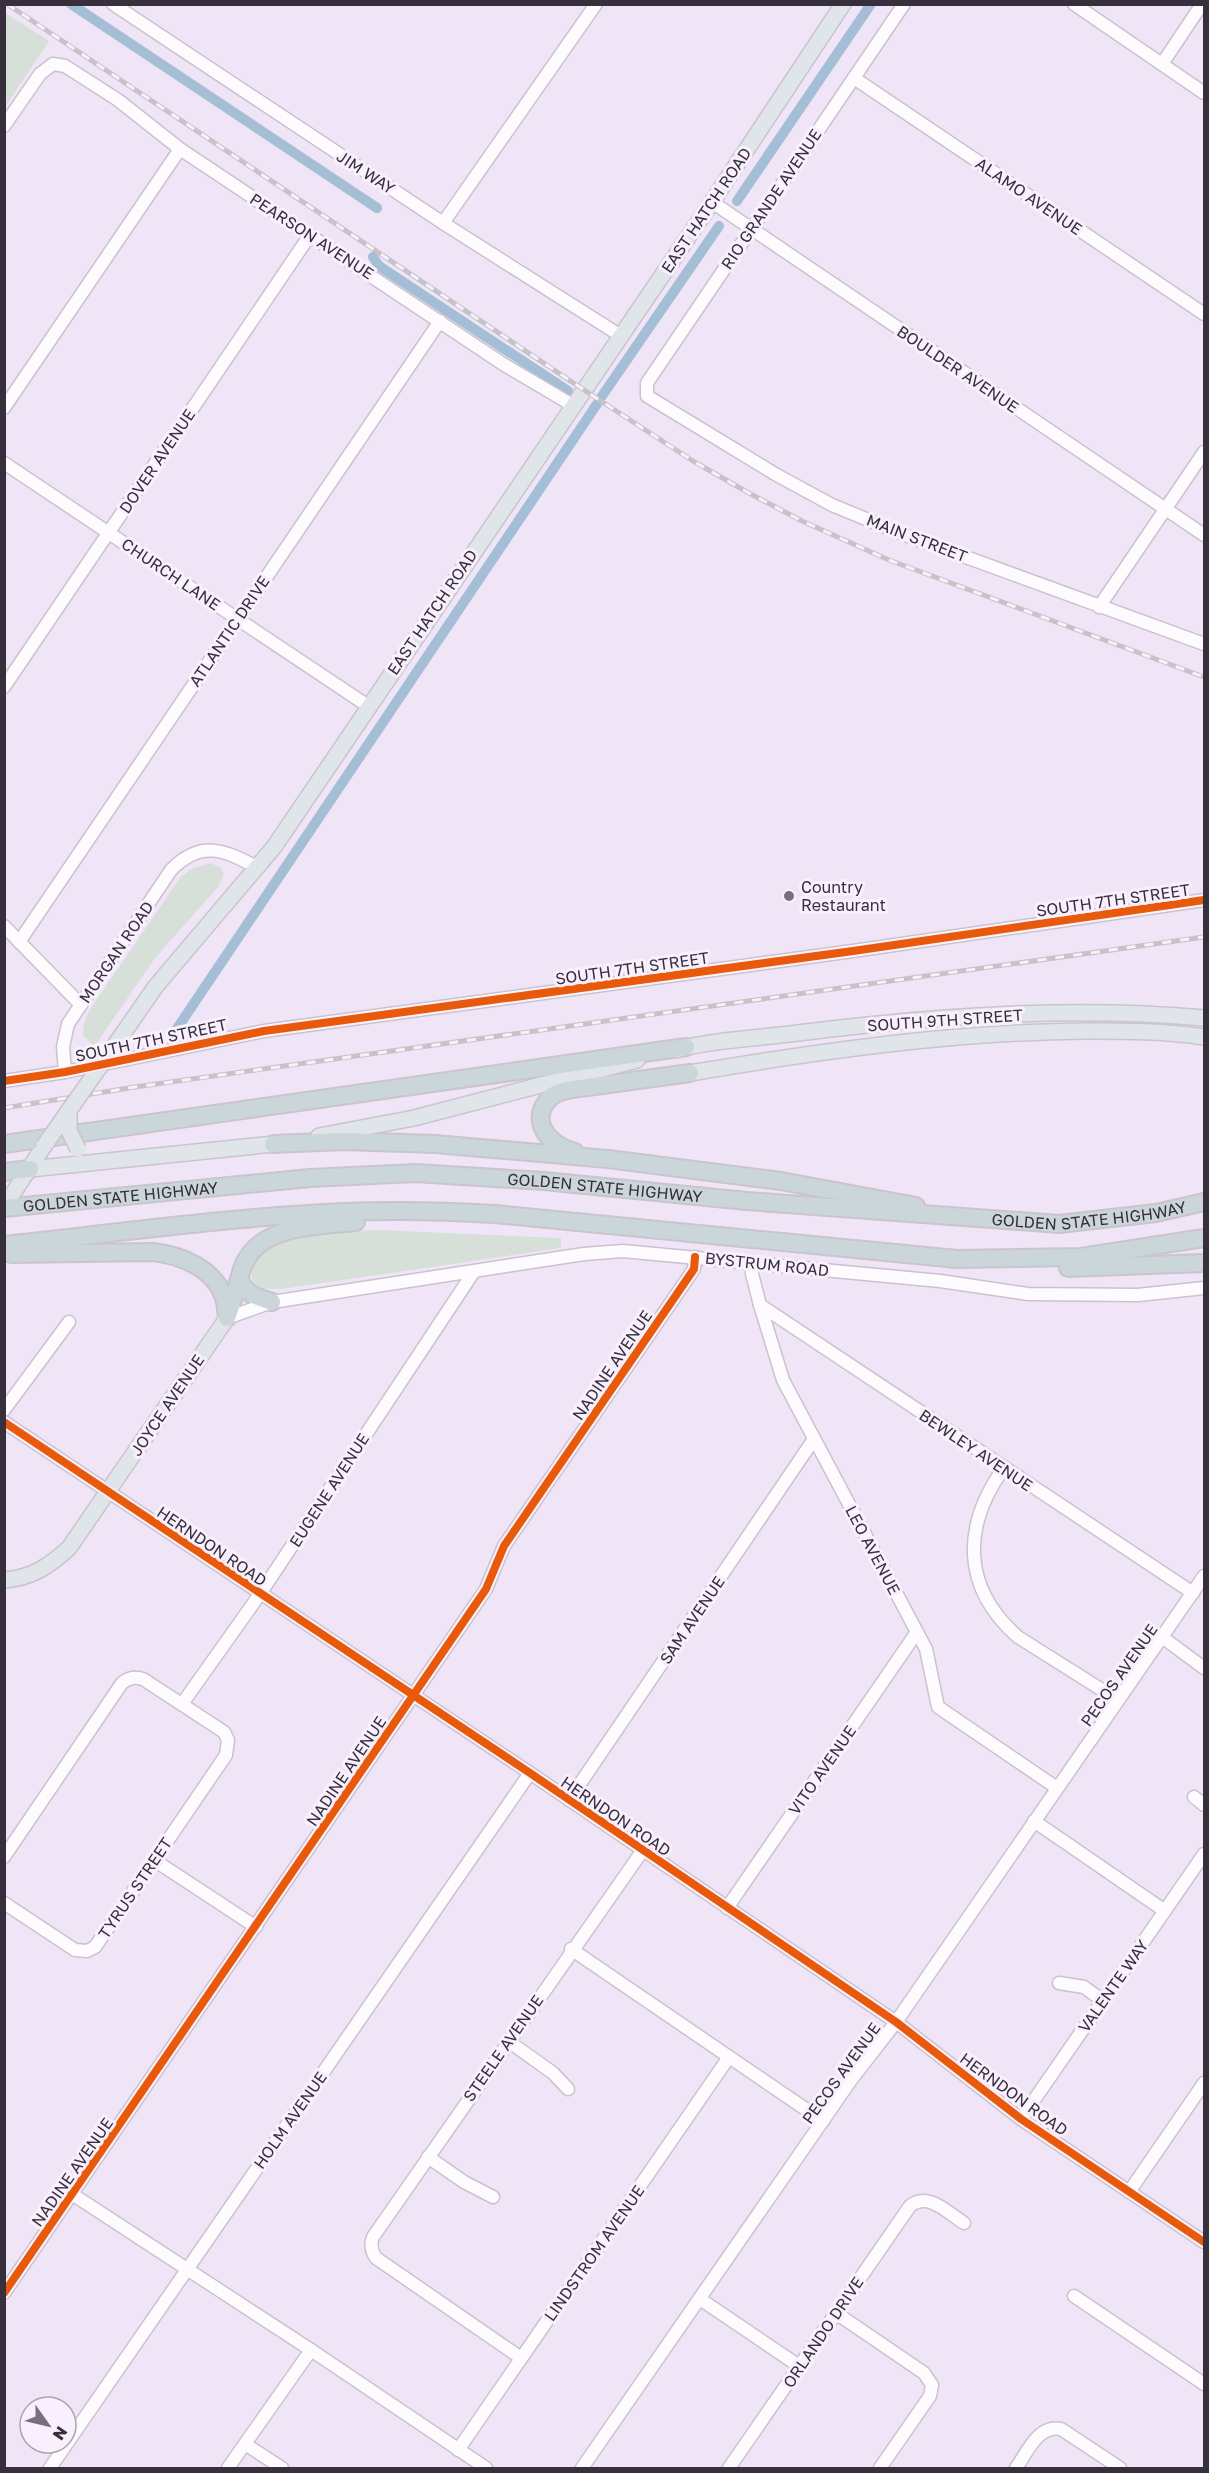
<svg xmlns="http://www.w3.org/2000/svg" width="1209" height="2473" viewBox="0 0 1209 2473" font-family="'Golos Text',sans-serif">
<rect width="100%" height="100%" fill="#f0e5f7"/>
<g fill="#d7e0d8">
<polygon points="5,13 49,41 5,107"/>
<path d="M211,863l10,5 3,6 -6,13 -63,71 -61,89 -11,-12c0,-12 4,-20 10,-30l87,-127 11,-9z"/>
<path d="M379,1230l182,8v10l-279,41h-20l-10,-7c-10,-55 94,-50 127,-52z"/>
</g>
<g fill="none" stroke-linecap="round" stroke-linejoin="round">
<g stroke="#a4bed5" stroke-width="10">
<polyline points="71,4 377,208"/>
<polyline points="737,201 871,4"/>
<polyline points="373,257 379,266 568,391"/>
<polyline points="602,396 719,226"/>
<polyline points="176,1030 597,404"/>
</g>
<defs>
<g id="minor">
<polyline points="113,4 443,223 621,336"/>
<polyline points="904,4 647,383 647,396 775,474 832,505 900,533 1204,644"/>
<polyline points="1074,4 1204,93"/>
<polyline points="1162,64 1202,4"/>
<polyline points="854,78 1204,314"/>
<polyline points="4,126 40,74 53,64 65,66 118,100 180,149 503,364 574,406"/>
<polyline points="712,202 1204,535"/>
<polyline points="443,223 596,4"/>
<polyline points="4,408 180,149"/>
<polyline points="4,463 368,706"/>
<polyline points="1099,607 1204,452"/>
<polyline points="4,687 310,235"/>
<polyline points="4,926 81,1005"/>
<polyline points="19,942 440,321"/>
<path d="M65,1072l-2,-25 5,-23 103,-154c30,-31 54,-20 87,-2"/>
<polyline points="4,1081 65,1072 264,1031 853,951 1204,900"/>
<polyline points="752,1262 752,1274 760,1305 783,1380 926,1649 938,1707 1057,1788"/>
<polyline points="760,1305 1193,1593"/>
<polyline points="227,1318 272,1302 584,1254 623,1251 940,1281 1028,1294 1138,1295 1204,1288"/>
<polyline points="4,1410 69,1322"/>
<polyline points="4,1422 530,1773 896,2022 1021,2119 1204,2242"/>
<path d="M1003,1469c-41,58 -41,119 15,168l100,63"/>
<polyline points="1162,1637 1204,1668"/>
<polyline points="182,1704 260,1594 473,1273"/>
<polyline points="1194,1797 1204,1805"/>
<polyline points="569,1800 814,1439"/>
<polyline points="1034,1821 1165,1911"/>
<path d="M4,1857l118,-174c8,-6 13,-6 21,-4l81,53 4,8 -2,15 -131,192 -8,4 -12,-1 -71,-47"/>
<polyline points="154,1860 256,1927"/>
<polyline points="727,1908 917,1632"/>
<polyline points="571,1949 823,2121"/>
<polyline points="1059,1983 1084,1987 1103,2001"/>
<polyline points="508,2041 553,2073 568,2089"/>
<polyline points="1021,2119 1204,1854"/>
<polyline points="428,2157 464,2182 493,2197"/>
<polyline points="1129,2192 1204,2083"/>
<polyline points="72,2194 311,2350 486,2468"/>
<polyline points="4,2293 486,1589 504,1546 694,1269 695,1257"/>
<polyline points="1074,2296 1204,2384"/>
<polyline points="700,2299 799,2366"/>
<polyline points="836,2313 924,2373 932,2385 930,2396 880,2468"/>
<path d="M521,2358l-145,-100c-5,-7 -6,-13 -3,-21l270,-387"/>
<polyline points="245,2444 282,2468"/>
<polyline points="458,2450 729,2057"/>
<polyline points="50,2468 530,1773"/>
<polyline points="228,2468 311,2350"/>
<polyline points="582,2468 851,2080 896,2022 1204,1576"/>
<path d="M729,2468l181,-262c18,-15 38,7 54,17"/>
<path d="M1016,2468c11,-15 22,-44 45,-39l59,39"/>
</g>
<g id="major">
<polyline points="122,1035 156,986 274,847 712,202 843,4"/>
<path d="M675,1050c42,-11 88,-12 131,-18 131,-16 266,-26 398,-14"/>
<path d="M690,1073c131,-22 263,-41 396,-42 39,0 80,0 118,6"/>
<polyline points="319,1136 414,1118 637,1060"/>
<polyline points="30,1169 284,1143"/>
<polyline points="4,1207 44,1146"/>
<path d="M4,1580c28,-2 45,-14 65,-32l158,-230"/>
</g>
<g id="highway">
<polyline points="4,1144 686,1047"/>
<polyline points="273,1144 343,1141 435,1144 608,1159 781,1181 916,1206"/>
<path d="M575,1152c-26,-6 -49,-33 -23,-56 8,-6 18,-6 28,-8l110,-15"/>
<polyline points="4,1172 30,1169"/>
<path id="s1" d="M4,1208l306,-30 105,-5 129,8 203,20 312,23 97,-11 48,-11"/>
<path d="M4,1245c113,-12 227,-28 340,-33 51,-2 101,-1 151,2l462,45 124,-2 123,-19"/>
<path d="M11,1254l142,-2c28,3 62,17 71,46 2,6 2,13 3,19"/>
<polyline points="1068,1268 1204,1263"/>
<path d="M240,1280c5,15 18,17 32,22"/>
<path d="M227,1318c6,-16 10,-33 15,-49 15,-45 76,-43 114,-47"/>
</g>
</defs>
<use href="#minor" stroke="#cac2cf" stroke-width="15"/>
<use href="#major" stroke="#cac4cd" stroke-width="18"/>
<use href="#highway" stroke="#cac4cd" stroke-width="20"/>
<use href="#minor" stroke="#fdfbfe" stroke-width="12"/>
<use href="#major" stroke="#dfe5e9" stroke-width="15"/>
<use href="#highway" stroke="#cbd6db" stroke-width="16"/>
<defs>
<g id="rail">
<polyline points="7,4 584,390 693,461 747,492 802,521 889,560 1204,677"/>
<polyline points="4,1108 135,1087 1204,937"/>
</g>
</defs>
<use href="#rail" stroke="#c6c3c7" stroke-width="5"/>
<use href="#rail" stroke="#f9f0fd" stroke-width="3" stroke-dasharray="9" stroke-linecap="butt"/>
<defs>
<g id="major-bridge">
<polyline points="69,1110 69,1131 78,1149"/>
<polyline points="44,1146 122,1035"/>
</g>
</defs>
<use href="#major-bridge" stroke="#cac4cd" stroke-width="18" stroke-linecap="butt"/>
<use href="#major-bridge" stroke="#dfe5e9" stroke-width="15"/>
<defs>
<g id="cycleway">
<polyline points="4,1081 65,1072 264,1031 853,951 1204,900"/>
<polyline points="4,1422 530,1773 896,2022 1021,2119 1204,2242"/>
<polyline points="4,2293 486,1589 504,1546 694,1269 695,1257"/>
</g>
</defs>
<use href="#cycleway" stroke="#f9f0fd" stroke-width="11"/>
<use href="#cycleway" stroke="#e8590c" stroke-width="8"/>
</g>
<circle fill="#786f7d" stroke="#f9f0fd" stroke-width="2" cx="789" cy="896" r="6"/>
<g text-anchor="middle" stroke-width="6" stroke-linejoin="round" paint-order="stroke">
<g font-size="16" fill="#372f3b" stroke="#f9f0fd">
<text transform="translate(366 172) rotate(33)" y="6">JIM WAY</text>
<text transform="translate(1029 196) rotate(34)" y="6">ALAMO AVENUE</text>
<text transform="translate(771 199) rotate(-56)" y="6">RIO GRANDE AVENUE</text>
<text transform="translate(706 210) rotate(-56)" y="6">EAST HATCH ROAD</text>
<text transform="translate(312 236) rotate(33)" y="6">PEARSON AVENUE</text>
<text transform="translate(958 369) rotate(34)" y="6">BOULDER AVENUE</text>
<text transform="translate(157 461) rotate(-56)" y="6">DOVER AVENUE</text>
<text transform="translate(917 538) rotate(21)" y="6">MAIN STREET</text>
<text transform="translate(171 574) rotate(34)" y="6">CHURCH LANE</text>
<text transform="translate(432 612) rotate(-56)" y="6">EAST HATCH ROAD</text>
<text transform="translate(229 631) rotate(-56)" y="6">ATLANTIC DRIVE</text>
<text transform="translate(1113 900) rotate(-8)" y="6">SOUTH 7TH STREET</text>
<text transform="translate(116 952) rotate(-56)" y="6">MORGAN ROAD</text>
<text transform="translate(632 968) rotate(-8)" y="6">SOUTH 7TH STREET</text>
<text transform="translate(945 1020) rotate(-4)" y="6">SOUTH 9TH STREET</text>
<text transform="translate(151 1040) rotate(-12)" y="6">SOUTH 7TH STREET</text>
<text dy="6" stroke="none"><textPath href="#s1" startOffset="603">GOLDEN STATE HIGHWAY</textPath></text>
<text dy="6" stroke="none"><textPath href="#s1" startOffset="117">GOLDEN STATE HIGHWAY</textPath></text>
<text dy="6" stroke="none"><textPath href="#s1" startOffset="1089">GOLDEN STATE HIGHWAY</textPath></text>
<text transform="translate(767 1264) rotate(6)" y="6">BYSTRUM ROAD</text>
<text transform="translate(612 1365) rotate(-56)" y="6">NADINE AVENUE</text>
<text transform="translate(167 1405) rotate(-56)" y="6">JOYCE AVENUE</text>
<text transform="translate(976 1450) rotate(34)" y="6">BEWLEY AVENUE</text>
<text transform="translate(329 1490) rotate(-57)" y="6">EUGENE AVENUE</text>
<text transform="translate(212 1546) rotate(34)" y="6">HERNDON ROAD</text>
<text transform="translate(873 1550) rotate(62)" y="6">LEO AVENUE</text>
<text transform="translate(692 1620) rotate(-56)" y="6">SAM AVENUE</text>
<text transform="translate(1119 1675) rotate(-55)" y="6">PECOS AVENUE</text>
<text transform="translate(822 1770) rotate(-55)" y="6">VITO AVENUE</text>
<text transform="translate(346 1771) rotate(-56)" y="6">NADINE AVENUE</text>
<text transform="translate(616 1816) rotate(34)" y="6">HERNDON ROAD</text>
<text transform="translate(135 1888) rotate(-56)" y="6">TYRUS STREET</text>
<text transform="translate(1113 1986) rotate(-55)" y="6">VALENTE WAY</text>
<text transform="translate(503 2048) rotate(-55)" y="6">STEELE AVENUE</text>
<text transform="translate(841 2073) rotate(-54)" y="6">PECOS AVENUE</text>
<text transform="translate(1014 2094) rotate(36)" y="6">HERNDON ROAD</text>
<text transform="translate(290 2120) rotate(-55)" y="6">HOLM AVENUE</text>
<text transform="translate(72 2172) rotate(-55)" y="6">NADINE AVENUE</text>
<text transform="translate(594 2253) rotate(-55)" y="6">LINDSTROM AVENUE</text>
<text transform="translate(823 2332) rotate(-56)" y="6">ORLANDO DRIVE</text>
</g>
<g font-size="16" fill="#372f3b" stroke="#f9f0fd" text-anchor="start">
<text x="801" y="893">Country<tspan x="801" dy="18">Restaurant</tspan></text>
</g>
</g>
<rect width="1209" height="2473" fill="none" stroke="#372f3b" stroke-width="12"/>
<g transform="translate(48 2425) rotate(124)"><circle r="28" fill="#f9f0fd" stroke="#aba3af" stroke-width="1.5"/>
<path d="M0-4.5L10 22L0 15L-10 22Z" fill="#786f7d"/>
<text y="-9" font-size="16" font-weight="bold" text-anchor="middle" fill="#372f3b">N</text>
</g>
</svg>
